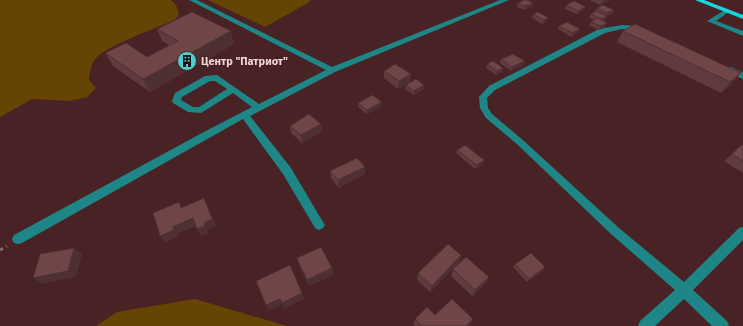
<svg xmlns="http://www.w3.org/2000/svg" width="743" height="326" viewBox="0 0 743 326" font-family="'Fira Sans',sans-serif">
<rect width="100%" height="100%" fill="#492225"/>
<g fill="#664402">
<path d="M0,0h171l5,5 3,9 -4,6c-19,8 -64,24 -78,37 -6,6 -7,15 -8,23l7,8 -9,9 -17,4 -38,-2 -32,18z"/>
<polygon points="208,0 309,0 311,1 265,27"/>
<polygon points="195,299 287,326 96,326 117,312"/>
</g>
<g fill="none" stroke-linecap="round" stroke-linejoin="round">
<polyline stroke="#8a6869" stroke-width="3" stroke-dasharray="3.5 3.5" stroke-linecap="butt" points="0,250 7,246"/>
<g fill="#1f8688" fill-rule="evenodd">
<path d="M189,0h8l135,67 168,-67h9l-174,72 -85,44 41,52 32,54 2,3 -2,3 -4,2 -4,-2 -32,-54 -40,-55 -221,124 -4,1 -4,-1 -2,-4 2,-4 188,-102 50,-26 -19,-14 -32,20 -13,-1 -15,-9 -1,-2 3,-8 30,-17 12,-1 42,29 67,-34zM210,81h5l12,8 -28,18h-6l-12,-7 1,-3z"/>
<polygon points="725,10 730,11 716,21 743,31 743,36 707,21"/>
<polygon points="622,25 637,26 646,30 642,32 622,29 605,33 495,90 487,98 488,108 492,114 524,141 619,228 684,282 739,228 743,227 743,240 693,290 727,321 729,326 712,326 684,299 655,326 638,326 640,321 675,290 611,234 518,145 486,118 480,108 479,97 489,86 599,29"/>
<polygon points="725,67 731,67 743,73 743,79 725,71"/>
</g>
<polygon fill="#11d7d9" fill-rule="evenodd" points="695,0 704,0 743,15 743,19"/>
</g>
<g fill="#5f3b3d">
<polygon points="591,0 609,0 608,1 600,5 591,1"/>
<polygon points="518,3 533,3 532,6 524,10 517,7"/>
<polygon points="566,5 584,10 577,14 565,9"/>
<polygon points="597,8 614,10 612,14 607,16 606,20 603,21 605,27 599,30 589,25 591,22 594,20 589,18 591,14 595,11"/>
<polygon points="533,14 549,18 547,21 542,24 532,18"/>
<polygon points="559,26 580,29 579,32 571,37 558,29"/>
<polygon points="157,29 234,44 150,92 113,66 105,53 147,57 169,45 162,41"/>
<polygon points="623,31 733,83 721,93 617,42"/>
<polygon points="501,59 523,65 511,71 500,63"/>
<polygon points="487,64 503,68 502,72 496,75 486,68"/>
<polygon points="384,71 410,82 398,89 384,78"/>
<polygon points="406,85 424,89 414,95 405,89"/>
<polygon points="358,103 382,106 367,114 358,107"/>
<polygon points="321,124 322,131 302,143 291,133 290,126"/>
<polygon points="743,144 743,173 724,161 732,154"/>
<polygon points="457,150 484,160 483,164 475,169 456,153"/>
<polygon points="365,167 365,174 339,188 331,178 330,171"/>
<polygon points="461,255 459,262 430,292 417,280 418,273"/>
<polygon points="297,258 332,268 333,275 309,286 299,265"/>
<polygon points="515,264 545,267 543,271 527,282 513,267"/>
<polygon points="453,269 489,277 486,283 472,296 451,276"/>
<polygon points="435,315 473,319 470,324 468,326 415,326 413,324 415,319"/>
</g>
<g fill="#4e3032">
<polygon points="605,0 609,0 608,1 600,5 602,1"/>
<polygon points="533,3 532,6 524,10 525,6"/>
<polygon points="586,7 584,10 577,14 578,11"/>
<polygon points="614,10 612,14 605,17 607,13"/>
<polygon points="607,16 606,20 600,23 602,19"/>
<polygon points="549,18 547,21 542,24 544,20"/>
<polygon points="607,23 605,27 599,30 601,26"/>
<polygon points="580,29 579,32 571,37 573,33"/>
<polygon points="231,31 234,44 150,92 143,79"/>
<polygon points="525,61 523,65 511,71 512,67"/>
<polygon points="503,68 502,72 496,75 497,71"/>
<polygon points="741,73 733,83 721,93 730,82"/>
<polygon points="411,74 410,82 398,89 399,81"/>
<polygon points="424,85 424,89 414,95 414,91"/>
<polygon points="382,102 382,106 367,114 367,110"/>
<polygon points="321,124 322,131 302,143 301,135"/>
<polygon points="484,160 483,164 475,169 477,165"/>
<polygon points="365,167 365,174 339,188 338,180"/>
<polygon points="204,198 208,206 216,226 207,230 209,233 201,236 197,229 204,223"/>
<polygon points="193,218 198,225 177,234 178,237 165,243 160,236 173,227"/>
<polygon points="74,248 82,254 76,277 42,284 33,278"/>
<polygon points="461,255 459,262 430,292 432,286"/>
<polygon points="545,267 543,271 527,282 529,279"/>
<polygon points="332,268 333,275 309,286 307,280"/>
<polygon points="489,277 486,283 472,296 475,290"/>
<polygon points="302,293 304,299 284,309 282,303"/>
<polygon points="280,299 282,304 269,311 266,305"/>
<polygon points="473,319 470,324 468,326 466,326"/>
</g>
<g fill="#6f4547" stroke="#4e3032">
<polygon points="524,0 527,0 533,3 525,6 518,3"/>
<polygon points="574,1 586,7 578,11 566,5"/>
<polygon points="603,5 614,10 607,13 597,8"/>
<polygon points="596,11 607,16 602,19 591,14"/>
<polygon points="192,12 231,31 143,79 105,53 126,43 147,57 178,41 157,29"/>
<polygon points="538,12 549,18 544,20 533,14"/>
<polygon points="597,18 607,23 601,26 591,22"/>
<polygon points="567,22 580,29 573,33 559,26"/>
<polygon points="635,24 741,73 730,82 623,31"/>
<polygon points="513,54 525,61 512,67 501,59"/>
<polygon points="493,61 503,68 497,71 487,64"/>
<polygon points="395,64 411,74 399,81 384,71"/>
<polygon points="416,79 424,85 414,91 406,85"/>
<polygon points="372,95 382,102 367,110 358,103"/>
<polygon points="309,114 321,124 301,135 290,126"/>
<polygon points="743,144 743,161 732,154"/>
<polygon points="465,145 484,160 477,165 457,150"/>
<polygon points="357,158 365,167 338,180 330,171"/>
<polygon points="204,198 212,219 204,223 205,226 197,229 193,218 173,227 174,230 160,236 153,213 179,202 181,208"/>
<polygon points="448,244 461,255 432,286 418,273"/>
<polygon points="321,247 332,268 307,280 297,258"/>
<polygon points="74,248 68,271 33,278 40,254"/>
<polygon points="531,253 545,267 529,279 515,264"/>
<polygon points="466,257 489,277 475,290 453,269"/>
<polygon points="290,265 302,293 282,303 280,299 266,305 256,281"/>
<polygon points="452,299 473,319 466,326 422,326 415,319 427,307 435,315"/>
</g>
<defs>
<symbol id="building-disc" viewBox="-11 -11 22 22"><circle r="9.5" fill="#52cdce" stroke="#492225"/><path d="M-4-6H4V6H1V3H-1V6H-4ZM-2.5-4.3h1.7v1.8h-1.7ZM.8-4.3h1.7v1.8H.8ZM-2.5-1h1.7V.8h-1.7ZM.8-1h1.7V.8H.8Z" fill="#111"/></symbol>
</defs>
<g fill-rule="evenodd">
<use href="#building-disc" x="176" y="50" width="22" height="22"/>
</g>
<g text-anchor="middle" stroke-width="3" stroke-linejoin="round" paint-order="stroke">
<g font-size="11" font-weight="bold" fill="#efd5d5" stroke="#492225" text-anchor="start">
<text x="201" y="65">Центр "Патриот"</text>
</g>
</g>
</svg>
